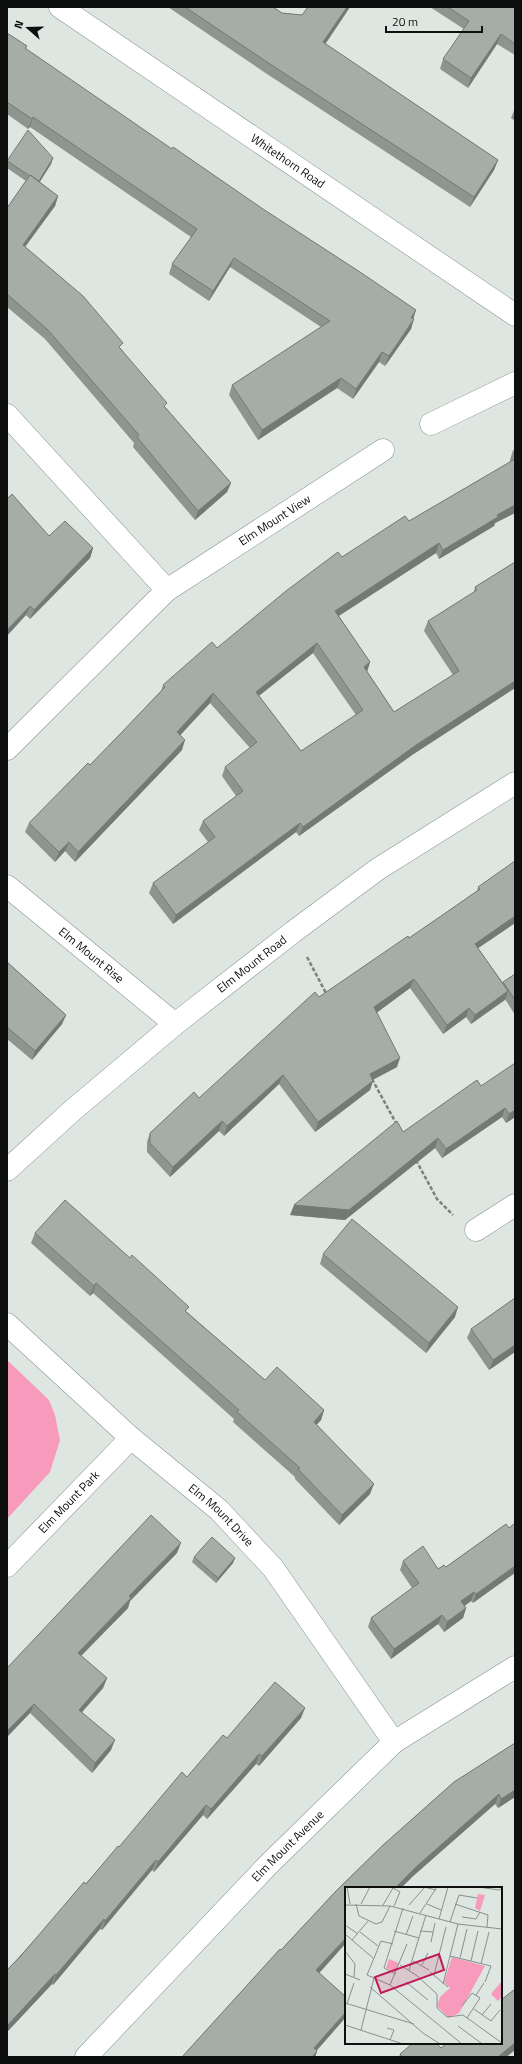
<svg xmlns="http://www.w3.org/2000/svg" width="522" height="2064" viewBox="0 0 522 2064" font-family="'Titillium Web',sans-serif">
<rect width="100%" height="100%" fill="#dde6e0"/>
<polygon fill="#f79abb" points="7,1360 49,1400 55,1415 60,1440 50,1472 7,1519"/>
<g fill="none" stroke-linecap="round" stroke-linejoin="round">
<defs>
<g id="minor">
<path id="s1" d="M60,7l455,308"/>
<polyline points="7,415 167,590"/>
<polyline points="431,424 515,383"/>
<path id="s2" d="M7,749l160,-159 216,-140"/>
<path id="s3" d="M7,886l168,138"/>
<path id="s4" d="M7,1170l66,-60 102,-86 118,-92 85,-63 137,-86"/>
<polyline points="476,1230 515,1205"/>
<path id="s5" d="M7,1324l124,114 88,72 54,58 121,174"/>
<path id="s6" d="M7,1566l124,-128"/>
<path id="s7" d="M86,2057l182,-192 126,-123 121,-75"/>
</g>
</defs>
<use href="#minor" stroke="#8a938d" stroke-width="23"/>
<g stroke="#7b817d" stroke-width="2.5" stroke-dasharray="4 2" stroke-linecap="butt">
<polyline points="307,957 327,995"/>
<polyline points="372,1079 397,1125"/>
<polyline points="416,1160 437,1199 453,1215"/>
</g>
<use href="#minor" stroke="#fff" stroke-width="22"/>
</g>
<g fill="#8d958f" fill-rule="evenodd">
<polygon points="168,7 273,7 282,13 302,15 308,7 350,7 325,44 498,160 494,170 470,207 267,74"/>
<polygon points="430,7 515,7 515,55 497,44 468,88 440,69 443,59 464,29"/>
<polygon points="7,33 27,46 26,49 413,319 411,329 385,366 379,362 353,399 337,388 258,440 229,395 232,385 321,327 230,267 209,301 169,274 172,264 191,237 30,127 28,129 7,114"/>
<polygon points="515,108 515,121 511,118"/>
<polygon points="53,158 51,164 40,182 58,196 55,206 25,247 121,349 165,407 231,483 227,492 195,520 133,447 134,443 45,339 7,307 7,208 26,181 7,168 7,161"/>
<path d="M513,450h2v63l-20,10 -1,3 -55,33 -3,-6 -97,63 31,46 -3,9 27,41 59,-37 -29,-44 4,-10 46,-29 1,-5 40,-25v126l-103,67 -113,81 -3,-4 -123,92 -24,-31 4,-10 55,-41 -9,-12 4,-9 33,-25 -14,-20 3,-9 25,-19 -40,-45 -30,32 2,15 -107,112 -10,-11 -10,11 -30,-30 4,-9 61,-58 32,-33 39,-41 2,-6 54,-37 125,-91 67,-36 101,-59v-2zM313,653l43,62 -55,36 -42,-55z"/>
<polygon points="49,536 93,548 90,558 30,619 26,615"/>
<polygon points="478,887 515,923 478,948 503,983 515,974 515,1015 505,999 471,1024 466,1017 443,1034 410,988 377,1012 397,1067 373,1080 373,1081 370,1090 315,1132 279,1084 224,1136 219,1131 170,1177 147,1152 147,1142 150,1133 199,1098 319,997 409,938 444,914 477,891"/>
<polygon points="7,962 66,1015 62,1024 32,1060 7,1039"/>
<polygon points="481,1086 515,1117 506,1123 502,1117 442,1158 435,1148 345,1220 290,1215 403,1132"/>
<polygon points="35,1233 187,1312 265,1380 324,1410 321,1420 316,1425 370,1494 339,1525 295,1479 295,1477 233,1422 234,1419 93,1293 90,1296 31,1243"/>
<polygon points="323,1254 455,1317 426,1353 320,1264"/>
<polygon points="515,1298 515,1352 489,1370 467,1338 471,1329"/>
<polygon points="506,1524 473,1603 471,1601 464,1606 466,1608 463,1618 444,1632 438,1624 391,1659 368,1627 371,1618 412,1588 400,1570 403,1561 438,1569 446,1567"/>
<polygon points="177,1553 130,1601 128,1608 81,1656 107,1678 103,1688 82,1712 111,1750 92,1773 30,1713 7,1737 7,1668"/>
<polygon points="194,1557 235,1558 233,1563 216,1583 192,1562"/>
<polygon points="301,1718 259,1766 256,1764 207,1819 203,1815 154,1872 152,1870 102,1930 100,1929 53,1985 52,1984 7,2032 7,1970 119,1847 187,1777 227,1738"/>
<polygon points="515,1743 515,1797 498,1808 495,1804 412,1877 401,1888 346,1888 346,1943 319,1973 346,1997 346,2017 317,2050 317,2051 315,2057 182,2057 280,1949 281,1950 336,1891 382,1846 454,1782"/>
<polygon points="515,1989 515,2050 506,2057 399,2057 400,2054 441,2048"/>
</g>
<g fill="#737974">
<polygon points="347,7 350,7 320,52 323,42"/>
<polygon points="501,34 497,44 468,88 471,78"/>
<polygon points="33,117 30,127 28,129 32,119"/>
<polygon points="53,158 51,164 36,187 38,182"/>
<polygon points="498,160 494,170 470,207 474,197"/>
<polygon points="58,196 55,206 19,255 23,245"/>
<polygon points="234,258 230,267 209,301 213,291"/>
<polygon points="416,310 413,320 411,318"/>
<polygon points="414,319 411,329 385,366 389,356"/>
<polygon points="382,352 379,362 353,399 356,389"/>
<polygon points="341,378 337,388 258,440 262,430"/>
<polygon points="231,483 227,492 195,520 198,511"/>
<polygon points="515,505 515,513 495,523 494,526 439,559 443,550 497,515"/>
<polygon points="439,543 436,553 332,620 335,611"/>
<polygon points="93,548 90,558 30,619 34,610"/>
<polygon points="30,606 26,615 7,636 7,630"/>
<polygon points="317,643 313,653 252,701 256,692"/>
<polygon points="370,662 367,672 364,667"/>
<polygon points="515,681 515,688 412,755 299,836 303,827 416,745"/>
<polygon points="213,693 210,703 174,742 177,732"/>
<polygon points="185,740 182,750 75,862 78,852"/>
<polygon points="300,823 296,832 173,924 176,915"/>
<polygon points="69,842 65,851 55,862 59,852"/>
<polygon points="515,916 515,923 471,953 475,944"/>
<polygon points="414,979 410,988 371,1017 374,1007"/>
<polygon points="508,991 505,1000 471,1024 475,1015"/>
<polygon points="469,1008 466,1017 443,1034 447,1025"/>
<polygon points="66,1015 62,1024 32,1060 35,1051"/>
<polygon points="400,1058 397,1067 366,1083 370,1074"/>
<polygon points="283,1075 279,1084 224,1136 227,1126"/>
<polygon points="373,1081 370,1090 315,1132 318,1122"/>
<polygon points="505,1108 502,1117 442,1158 446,1149"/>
<polygon points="515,1110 515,1117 506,1123 509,1114"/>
<polygon points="222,1121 219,1131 170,1177 173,1167"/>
<polygon points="438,1138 435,1148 345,1220 290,1215 294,1205"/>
<polygon points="96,1283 93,1293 90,1296 94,1286"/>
<polygon points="458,1307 455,1317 426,1353 429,1343"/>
<polygon points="515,1345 515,1352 489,1370 493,1360"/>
<polygon points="324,1410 321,1420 310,1432 314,1422"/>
<polygon points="374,1484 370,1494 339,1525 342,1515"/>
<polygon points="181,1543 177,1553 130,1601 128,1608 74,1663 78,1653 129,1596"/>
<polygon points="235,1558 233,1563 216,1583 218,1578"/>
<polygon points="515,1566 515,1573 473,1603 476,1594"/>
<polygon points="474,1592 471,1601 458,1611 461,1601"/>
<polygon points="466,1608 463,1618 444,1632 447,1622"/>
<polygon points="442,1615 438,1624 391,1659 394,1649"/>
<polygon points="107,1678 103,1688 76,1719 79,1710"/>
<polygon points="34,1704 30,1713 7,1737 7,1731"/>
<polygon points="305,1708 301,1718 259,1766 262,1756"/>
<polygon points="115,1740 111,1750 92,1773 95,1763"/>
<polygon points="259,1754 256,1764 207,1819 211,1809"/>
<polygon points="515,1790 515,1797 498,1808 501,1799"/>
<polygon points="499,1794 495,1804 412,1877 401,1888 395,1888 416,1867"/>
<polygon points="206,1805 203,1815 154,1872 158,1862"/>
<polygon points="156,1860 152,1870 102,1930 105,1921"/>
<polygon points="104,1919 100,1929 53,1985 56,1975"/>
<polygon points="346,1938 346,1943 313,1980 316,1970"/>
<polygon points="55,1974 52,1984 7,2032 7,2026"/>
<polygon points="346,2012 346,2017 311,2057 314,2048"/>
<polygon points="515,2043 515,2050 506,2057 498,2057"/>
<polygon points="317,2051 315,2057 312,2057"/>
</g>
<g fill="#a4ada6" stroke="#737974" fill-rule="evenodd">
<polygon points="185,7 273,7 282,13 302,15 308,7 347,7 323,42 498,160 474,197 270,64"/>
<polygon points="448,7 515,7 515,44 501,34 471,78 443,59 469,21"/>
<polygon points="7,33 27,46 25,48 172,149 173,147 263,209 360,272 416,310 411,318 414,319 389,356 382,352 356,389 341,378 262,430 232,385 330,321 234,258 213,291 172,264 197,229 33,117 32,119 7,102"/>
<polygon points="28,130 53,158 39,181 30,175 30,176 7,161"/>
<polygon points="30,175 58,196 23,245 83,296 123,343 119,347 167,403 164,406 231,483 198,511 137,437 139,435 48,330 7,294 7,208"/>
<path d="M515,459v46l-18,10 1,2 -55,33 -4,-7 -104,68 35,51 -6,5 30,45 65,-41 -31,-50 49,-31 -2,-3 40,-25v119l-99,64 -113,82 -3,-4 -124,92 -23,-32 62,-46 -12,-16 40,-30 -18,-24 32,-25 -44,-49 -36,39 8,8 -107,112 -9,-10 -10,10 -30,-29 59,-60 2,2 32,-33 43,-45 -2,-2 49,-43 5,6 69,-57 52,-39 4,5 63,-41 4,5zM317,643l46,67 -62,41 -45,-59z"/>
<polygon points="12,494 49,536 65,521 93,548 34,610 30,606 7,630 7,499"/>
<polygon points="515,861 515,916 475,944 508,991 475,1015 469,1008 447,1025 414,979 374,1007 400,1058 370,1074 373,1081 318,1122 283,1075 227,1126 222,1121 173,1167 150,1143 150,1133 194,1092 199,1098 315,992 319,997 408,936 409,938 444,914 480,889 478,887"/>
<polygon points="7,962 66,1015 35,1051 7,1027"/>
<polygon points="515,974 515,1000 503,982"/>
<polygon points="515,1063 515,1110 509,1114 505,1108 446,1149 438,1138 349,1210 294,1205 397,1121 403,1132 477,1080 481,1086"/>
<polygon points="65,1200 130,1258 132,1255 189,1307 185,1311 265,1380 277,1367 324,1410 314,1422 374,1484 342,1515 298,1469 300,1468 237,1412 239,1410 96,1283 94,1286 35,1233"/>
<polygon points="352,1219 458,1307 429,1343 323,1254"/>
<polygon points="515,1298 515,1345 493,1360 471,1329"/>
<polygon points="151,1515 181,1543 129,1596 131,1598 78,1653 107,1678 79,1710 115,1740 95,1763 34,1704 7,1731 7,1668"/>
<polygon points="515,1523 515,1566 476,1594 474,1592 461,1601 466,1608 447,1622 442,1615 394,1649 371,1618 419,1583 403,1561 423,1546 438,1569 444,1565 446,1567 506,1524 509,1528"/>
<polygon points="212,1537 235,1558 218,1578 194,1557"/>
<polygon points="275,1682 305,1708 262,1756 259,1754 211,1809 206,1805 158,1862 156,1860 105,1921 104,1919 56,1975 55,1974 7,2026 7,1970 20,1957 84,1882 86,1884 118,1846 119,1847 182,1772 187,1777 223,1735 227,1738"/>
<polygon points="515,1743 515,1790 501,1799 499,1794 416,1867 395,1888 346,1888 346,1938 316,1970 346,1997 346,2012 314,2048 317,2051 312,2057 182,2057 280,1949 281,1950 336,1891 382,1846 454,1782"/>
<polygon points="515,1989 515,2043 498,2057 403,2057 400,2054 413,2043 436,2043 441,2048 447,2043 501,2043 501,2000"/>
</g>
<g text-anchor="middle" stroke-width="3" stroke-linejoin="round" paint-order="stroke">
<g font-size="12" fill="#0d100e" stroke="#dde6e0">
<text dy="4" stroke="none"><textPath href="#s1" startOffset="275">Whitethorn Road</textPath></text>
<text dy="4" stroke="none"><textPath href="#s2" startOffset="354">Elm Mount View</textPath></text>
<text dy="4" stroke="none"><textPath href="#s3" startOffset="109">Elm Mount Rise</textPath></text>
<text dy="4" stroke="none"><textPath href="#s4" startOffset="320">Elm Mount Road</textPath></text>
<text dy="4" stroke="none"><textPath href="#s6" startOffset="89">Elm Mount Park</textPath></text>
<text dy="4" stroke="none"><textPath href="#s5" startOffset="287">Elm Mount Drive</textPath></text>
<text dy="4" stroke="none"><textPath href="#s7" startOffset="292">Elm Mount Avenue</textPath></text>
</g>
</g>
<g transform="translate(345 1887)">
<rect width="157" height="157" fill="#dde6e0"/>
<path d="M133,7l7,1 -5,16 -5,-3zM107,70l33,9 -26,47 -10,5 -12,-12 3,-9 10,-9 -6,-6zM44,72l10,4 -4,9 -9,-4zM156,95l1,14 -4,5 -7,-7z" fill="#f79abb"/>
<path fill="none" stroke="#8a908c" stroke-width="1" d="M2,0l3,17M79,0l12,3M133,0l21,3 3,-2M11,17l3,12 17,8 6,-2 8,-16M16,17l9,-17M82,17l14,6M110,17l33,11 -1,12M0,18l45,1 68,18 44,5M38,18l10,-17 7,4 -6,14M64,18l16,-18M75,26l17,-26M117,30l14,2 4,-7M94,32l9,-32M105,35l9,-27 18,3M0,38l13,9M49,44l25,7M75,44l13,1M15,45l18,14M0,47l28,24M61,48l7,-19M7,53l16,-19M86,55l4,-19M48,57l-12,-3 -14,34 23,10 72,59M0,64l10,13 -1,13M105,69l41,10 -6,16M115,71l7,-29M68,74l16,9M126,74l7,-30M136,77l8,-32M55,78l16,10 21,19v14l10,9 16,-2 39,28M77,78l6,-12M64,83l17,-55M85,85l18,15M0,87l15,6M51,87l-12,-6 19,-60M89,88l12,-48M61,95l22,18M98,97l15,-60M45,98l17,-41M25,100l53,46 17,11M131,108l8,-12M0,116l69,21M2,117l7,-21M117,119l10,-13 8,5 -13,20M129,122l17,12 9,-11M137,128l9,-11M0,138l58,19M113,139l23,17M42,141l7,2 -4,10M16,143l13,-52"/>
<path fill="#c2185b" fill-opacity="0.15" stroke="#c2185b" stroke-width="2" d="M94,67l5,16 -63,23 -6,-16z"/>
<rect width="157" height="157" fill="none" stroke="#0d100e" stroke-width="2"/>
</g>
<rect width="522" height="2064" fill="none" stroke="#0d100e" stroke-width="16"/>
<g transform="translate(28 28) rotate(290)" stroke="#dde6e0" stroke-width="3" paint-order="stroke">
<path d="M0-3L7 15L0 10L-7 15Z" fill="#0d100e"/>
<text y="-6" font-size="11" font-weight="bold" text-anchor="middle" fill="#0d100e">N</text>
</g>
<path d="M386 26v6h96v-6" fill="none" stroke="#0d100e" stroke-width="2"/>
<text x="392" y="26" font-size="12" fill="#0d100e" stroke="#dde6e0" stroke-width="3" paint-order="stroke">20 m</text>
</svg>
